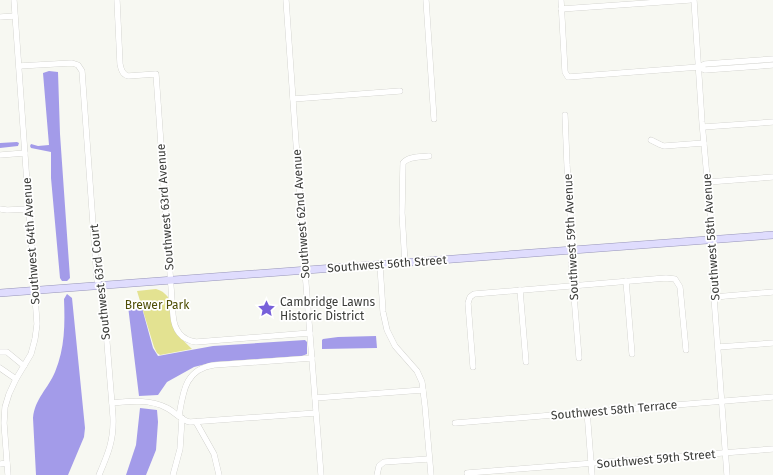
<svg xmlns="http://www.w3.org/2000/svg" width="773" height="475" viewBox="0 0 773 475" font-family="'Fira Sans',sans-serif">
<rect width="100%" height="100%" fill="#f7f8f2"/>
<path fill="#e3e291" d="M156,289c20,5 18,32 25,48 2,4 7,8 11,12l-32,6 -3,-2 -3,-6 -17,-56z"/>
<g fill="#a39be9">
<polygon points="49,71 58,72 60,134 70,278 67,281 62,281 60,278 51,178 51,152 31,148 30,146 31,144 38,146 49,145 43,73"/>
<polygon points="17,142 19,143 18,146 0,148 0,143"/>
<path d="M67,294l5,4 13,130 -1,9 -16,38h-32l-3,-57c2,-20 15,-29 22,-46 10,-24 10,-48 9,-73z"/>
<polygon points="136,301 140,302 142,308 153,348 158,356 213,346 305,340 307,342 307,354 302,356 214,362 194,367 167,382 158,395 139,396 128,306 129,304"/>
<polygon points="376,336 377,348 322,349 322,340 323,339 338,337"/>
<polygon points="140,408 157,410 158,422 156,450 146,475 126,475 136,445"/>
</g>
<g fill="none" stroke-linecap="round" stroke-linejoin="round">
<defs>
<g id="minor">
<path d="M117,0l3,64c1,5 2,10 8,12l28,-2 17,241c1,14 8,25 23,27l114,-9"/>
<polyline points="286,0 305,271 321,475"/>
<polyline points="426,0 434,119"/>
<polyline points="561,0 565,72 568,77 699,67 705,64 773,59"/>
<polyline points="694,0 702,122 712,233 714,297 727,475"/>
<polyline points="561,9 690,0"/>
<polyline points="0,17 15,16"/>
<path d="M19,66l53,-3 6,2 4,6 15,209 6,13 10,124c1,23 -5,37 -14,58"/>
<polyline points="699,67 705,70 773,65"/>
<polyline points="293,99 400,91"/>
<polyline points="565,115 567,165 572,244 571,258 579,358"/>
<polyline points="703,127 773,122"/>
<polyline points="651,140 661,145 664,146 704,143"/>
<polyline points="0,155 25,153"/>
<polyline points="708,182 773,177"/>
<polyline points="0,209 7,210 29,209"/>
<path d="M405,263l-3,-50 1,-50c5,-7 18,-6 26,-7"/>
<polyline points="380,265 383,312 387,330 395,346 417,371 422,382 425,406 431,475"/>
<polyline points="626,281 632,354"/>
<polyline points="520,290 526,362"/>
<polyline points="714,297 773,292"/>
<polyline points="718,347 773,343"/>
<polyline points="0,352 7,352 24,366"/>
<polyline points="473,367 468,303 470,297 474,294 666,278 675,279 680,287 686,350"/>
<polyline points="0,368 16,379"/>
<polyline points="315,398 423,390"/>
<path d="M112,403c18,-2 38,-4 55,5 8,4 15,13 23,14l126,-9"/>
<polyline points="587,411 592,475"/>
<path d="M179,416c4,-24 6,-47 35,-51l98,-7"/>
<polyline points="196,422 214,454 219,475"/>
<polyline points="455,423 773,397"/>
<polyline points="0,464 7,463"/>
<polyline points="467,473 773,449"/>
<polyline points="8,475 4,423 5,407 9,394 16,379 31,354 35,339 37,324 14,0"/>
<polyline points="173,475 180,449 182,418"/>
<polyline points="377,475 379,466 384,462 429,459"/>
</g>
<polyline id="major" points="0,293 773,235"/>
</defs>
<use href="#minor" stroke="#c4c4bf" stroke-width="6"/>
<use href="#major" stroke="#9795b8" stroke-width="8"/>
<use href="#minor" stroke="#fff" stroke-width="5.5"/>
<use href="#major" stroke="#dfdcfd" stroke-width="7"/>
</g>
<defs>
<symbol id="sight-bare" viewBox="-9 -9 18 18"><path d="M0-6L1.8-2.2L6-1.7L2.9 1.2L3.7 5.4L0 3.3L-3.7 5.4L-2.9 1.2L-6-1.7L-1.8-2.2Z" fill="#7760da" stroke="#fff" stroke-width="2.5" paint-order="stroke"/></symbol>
</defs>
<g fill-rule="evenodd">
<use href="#sight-bare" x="254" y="296" width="25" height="25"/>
</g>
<g text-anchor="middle" stroke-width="3.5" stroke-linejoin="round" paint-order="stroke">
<g font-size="12" fill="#3b3c39" stroke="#fff">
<text transform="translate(165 207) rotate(-94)" y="4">Southwest 63rd Avenue</text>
<text transform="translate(301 214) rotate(-94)" y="4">Southwest 62nd Avenue</text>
<text transform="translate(571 237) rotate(-93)" y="4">Southwest 59th Avenue</text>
<text transform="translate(711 237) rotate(-94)" y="4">Southwest 58th Avenue</text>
<text transform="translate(31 241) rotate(-94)" y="4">Southwest 64th Avenue</text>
<text transform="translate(387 264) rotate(-4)" y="4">Southwest 56th Street</text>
<text transform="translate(100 282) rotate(-96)" y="4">Southwest 63rd Court</text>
<text transform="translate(614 410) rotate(-5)" y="4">Southwest 58th Terrace</text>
<text transform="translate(656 459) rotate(-5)" y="4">Southwest 59th Street</text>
</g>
<g font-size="12" fill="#3b3c39" stroke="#fff" text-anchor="start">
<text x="280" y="306">Cambridge Lawns<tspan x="280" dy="14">Historic District</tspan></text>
</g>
<g font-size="12" fill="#4e4d05" stroke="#fff">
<text x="157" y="309">Brewer Park</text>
</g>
</g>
</svg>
